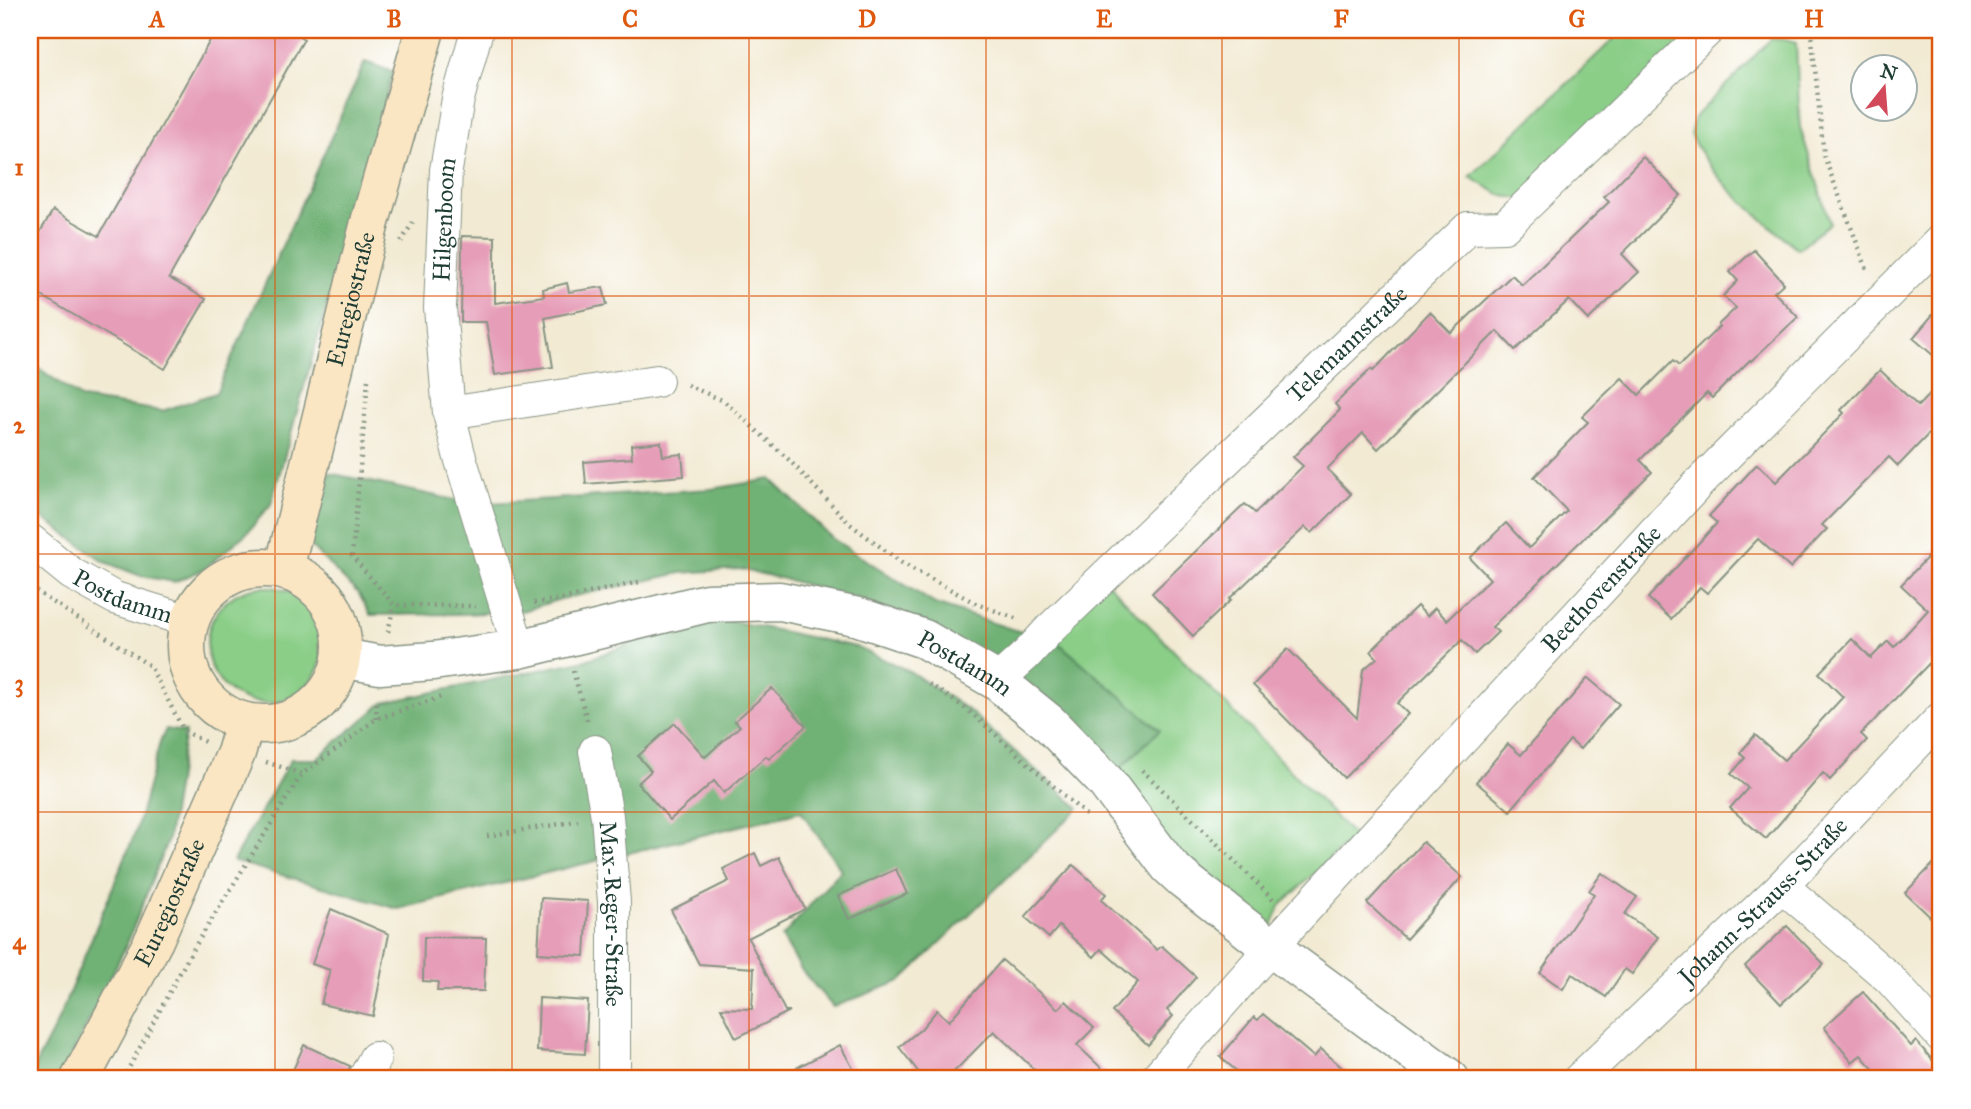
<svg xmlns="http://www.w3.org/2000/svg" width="1971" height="1109" viewBox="0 0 1971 1109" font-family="'IM FELL Great Primer',serif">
<rect width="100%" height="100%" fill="#fff"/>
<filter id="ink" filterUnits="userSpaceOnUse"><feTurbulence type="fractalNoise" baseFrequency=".0143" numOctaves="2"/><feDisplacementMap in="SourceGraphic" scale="14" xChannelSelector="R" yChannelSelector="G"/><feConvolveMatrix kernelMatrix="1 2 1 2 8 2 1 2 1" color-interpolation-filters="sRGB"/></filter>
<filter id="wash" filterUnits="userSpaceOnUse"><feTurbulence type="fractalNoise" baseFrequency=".00686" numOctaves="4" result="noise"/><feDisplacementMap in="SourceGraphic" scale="28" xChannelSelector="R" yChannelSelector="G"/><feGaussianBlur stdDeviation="1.57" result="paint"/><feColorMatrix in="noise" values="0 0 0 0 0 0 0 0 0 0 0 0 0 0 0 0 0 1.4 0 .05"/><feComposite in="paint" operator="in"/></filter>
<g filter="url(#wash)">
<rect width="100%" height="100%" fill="#f2ead3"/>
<g fill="#8ace87" stroke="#54865e" stroke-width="2">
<polygon points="1623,30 1708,30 1532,200 1503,196 1470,177"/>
<path d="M1771,39l14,1 11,3 4,84 30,96 -32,26c-38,-31 -87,-70 -108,-115l5,-17z"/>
<polygon points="1103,578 1354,836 1280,906 1265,943 1169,866 1027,654"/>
<circle cx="265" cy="645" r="58"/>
</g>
<g fill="#6fb174" stroke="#477754" stroke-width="2">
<polygon points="365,62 393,72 271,504 247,533 203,570 174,582 141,576 105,562 30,509 30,362 82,399 162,411 216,393"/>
<polygon points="329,473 474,504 711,489 771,479 833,539 935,604 1061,645 1160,730 1102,786 866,601 792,581 740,569 681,573 561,599 522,611 466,614 370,615 359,594 309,545"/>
<polygon points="708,616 856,647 909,671 968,710 1079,808 901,981 833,1007 802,971 782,937 841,870 801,811 398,909 233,861 291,759 316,759 383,703 586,660"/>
<polygon points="166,729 185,732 168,839 127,944 60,1079 30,1079 30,1075 56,1025 136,831 160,742"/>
</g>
<g id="blocks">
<g fill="#e69db8">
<polygon points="216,30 289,30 304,39 169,278 206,299 165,369 30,289 30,249 53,210 99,236"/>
<polygon points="1643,157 1681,195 1622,254 1639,272 1588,320 1569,300 1515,350 1497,331 1378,449 1363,433 1327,469 1351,494 1312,533 1305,527 1229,599 1231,600 1193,636 1152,593 1245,504 1255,513 1303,466 1293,457 1340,410 1335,404 1371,369 1373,371 1430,312 1451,333 1512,275 1522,285 1609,202 1604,197"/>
<polygon points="462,236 495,237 495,303 544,296 543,289 567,283 569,292 603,287 607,305 545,318 553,367 495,375 486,322 461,322"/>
<polygon points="1754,250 1784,283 1774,292 1798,317 1751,361 1750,360 1712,398 1707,393 1640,460 1652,472 1492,627 1498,632 1475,654 1462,640 1397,703 1408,714 1344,778 1253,685 1288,649 1357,718 1363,670 1377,658 1371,651 1417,606 1427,616 1435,608 1447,620 1490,579 1470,558 1506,523 1529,548 1567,511 1534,477 1588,422 1582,417 1622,378 1639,395 1673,361 1679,366 1719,327 1718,325 1736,308 1723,296 1738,281 1730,272"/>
<polygon points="1941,305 1941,362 1913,338"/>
<polygon points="1880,370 1918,406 1941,382 1941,421 1898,466 1889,457 1822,525 1827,529 1790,568 1758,539 1707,593 1700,587 1671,619 1648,598 1717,523 1709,516 1757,464 1776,482 1844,413 1841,410"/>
<polygon points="661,442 663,456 682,454 684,476 586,484 584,462 632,458 631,445"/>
<polygon points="1941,543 1941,651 1861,734 1867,740 1830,780 1823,773 1766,839 1730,808 1748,788 1731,774 1745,758 1740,753 1755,735 1784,760 1843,697 1819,673 1852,639 1871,658 1888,641 1894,647 1928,610 1901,585"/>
<polygon points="1588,678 1619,704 1580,749 1570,740 1510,811 1476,782 1508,744 1521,755"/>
<polygon points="772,688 806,726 769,759 766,756 724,793 714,781 670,820 638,783 651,771 638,756 675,723 705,757 740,726 735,721"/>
<polygon points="1423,842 1462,877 1406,939 1367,903"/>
<polygon points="755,853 761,866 779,857 805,909 748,938 785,1011 790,1011 736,1038 721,1008 752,1009 754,968 699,964 671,910 729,881 723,869"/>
<polygon points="1941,856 1941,927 1905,893"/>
<polygon points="1073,865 1106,894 1101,900 1157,950 1162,946 1196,977 1167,1010 1173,1016 1148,1045 1112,1012 1138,982 1101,949 1094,957 1059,926 1049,938 1025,917"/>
<polygon points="896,869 907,894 849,919 838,896"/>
<polygon points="1602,873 1637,897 1625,914 1658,937 1632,974 1625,969 1606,997 1572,974 1563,989 1540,973 1594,894 1589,891"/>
<polygon points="541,898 588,901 585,956 538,953"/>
<polygon points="331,909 389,934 373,1016 321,1004 330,970 312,964"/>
<polygon points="1787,926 1824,964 1781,1004 1745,966"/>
<polygon points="424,937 486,938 484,991 437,991 438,982 423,981"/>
<polygon points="1002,960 1058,1009 1066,1001 1094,1028 1077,1045 1113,1079 1044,1079 994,1031 947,1079 924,1079 899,1047 921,1029 937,1010 949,1021"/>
<polygon points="1863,992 1911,1046 1916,1041 1941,1070 1941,1079 1882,1079 1861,1055 1852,1062 1824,1027"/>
<polygon points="539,998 588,1001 585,1054 537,1051"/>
<polygon points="1263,1014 1314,1057 1321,1049 1355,1079 1246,1079 1220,1057 1254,1017 1258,1020"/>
<polygon points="304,1045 350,1066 346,1079 289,1079"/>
<polygon points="840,1045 859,1079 775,1079"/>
</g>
</g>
</g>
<g filter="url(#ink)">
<use href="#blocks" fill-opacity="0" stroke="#889484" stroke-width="2"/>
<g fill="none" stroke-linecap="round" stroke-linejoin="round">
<defs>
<g id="minor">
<path id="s1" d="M449,413l-9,-105 6,-138 12,-71 19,-69"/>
<path id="s2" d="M30,540l42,34 43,24 74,23"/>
<polyline points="519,649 459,454 449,413 657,381"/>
<path id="s3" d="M997,681l30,-27 22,-24 419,-402 36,-1 204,-197"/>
<path id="s4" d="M595,751l12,65 7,86v177"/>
<polyline points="1782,886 1889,978 1941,1036"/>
<polyline points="364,1079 375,1058"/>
<path id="s5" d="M1155,1079l138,-156 408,-442 240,-241"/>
<path id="s6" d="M1579,1079l203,-193 159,-168"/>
</g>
<g id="tertiary">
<path id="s7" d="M342,658l38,7 53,-4 86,-12 188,-46 73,-2 79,16 65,22 73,42 52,42 56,58 64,85 13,12 83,65 185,136"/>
</g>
<g id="secondary">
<circle cx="264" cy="646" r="78"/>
<path id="s8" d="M284,569l86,-347 55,-192"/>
<path id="s9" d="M80,1079l74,-139 82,-187 9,-31"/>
</g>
</defs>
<use href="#minor" stroke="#889484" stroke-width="34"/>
<use href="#tertiary" stroke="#889484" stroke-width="41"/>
<use href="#secondary" stroke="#889484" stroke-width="41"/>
<g stroke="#889484" stroke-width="4.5" stroke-dasharray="2 5" stroke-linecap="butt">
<polyline points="1811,30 1824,156 1868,272"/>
<polyline points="401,242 413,222"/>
<polyline points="368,380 352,556 394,605 476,606"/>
<polyline points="687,385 724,401 788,459 850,524 902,563 977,604 1018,619"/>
<polyline points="30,587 150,666 184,731 205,742"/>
<polyline points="534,603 561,599 639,582"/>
<polyline points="388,632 394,605"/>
<polyline points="573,671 588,723"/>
<polyline points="929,684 968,710 1086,815"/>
<polyline points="376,719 377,699"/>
<polyline points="266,762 302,774 337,749 376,719 444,696"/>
<polyline points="1142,770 1273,899"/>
<polyline points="487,836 578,821"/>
<polyline points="123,1079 189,956 302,774"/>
</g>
<use href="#minor" stroke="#fff" stroke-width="32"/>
<use href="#tertiary" stroke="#fff" stroke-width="38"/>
<use href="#secondary" stroke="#fbe6c4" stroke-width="38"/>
</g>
</g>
<path fill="none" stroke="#de580e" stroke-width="2" stroke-opacity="0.55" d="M275,30v1049M512,30v1049M749,30v1049M986,30v1049M1222,30v1049M1459,30v1049M1696,30v1049M30,296h1911M30,554h1911M30,812h1911"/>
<g text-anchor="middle" stroke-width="5" stroke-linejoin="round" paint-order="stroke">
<g font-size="24" fill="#1f3d34" stroke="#fff">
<text dy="8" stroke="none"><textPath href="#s1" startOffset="194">Hilgenboom</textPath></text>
<text dy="8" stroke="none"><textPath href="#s8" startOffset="278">Euregiostraße</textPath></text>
<text dy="8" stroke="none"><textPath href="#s3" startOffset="486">Telemannstraße</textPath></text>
<text dy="8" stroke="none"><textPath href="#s5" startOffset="663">Beethovenstraße</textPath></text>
<text dy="8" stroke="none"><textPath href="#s2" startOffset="110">Postdamm</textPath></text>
<text dy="8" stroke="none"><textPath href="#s7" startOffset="642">Postdamm</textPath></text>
<text dy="8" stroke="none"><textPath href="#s6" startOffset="256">Johann-Strauss-Straße</textPath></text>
<text dy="8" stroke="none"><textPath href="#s9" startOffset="198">Euregiostraße</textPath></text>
<text dy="8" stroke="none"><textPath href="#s4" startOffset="164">Max-Reger-Straße</textPath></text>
</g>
</g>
<rect width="1971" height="1109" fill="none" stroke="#fff" stroke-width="77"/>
<g transform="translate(1884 88) rotate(17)"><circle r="33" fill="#ffffff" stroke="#a5b1ae" stroke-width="2"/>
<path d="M0-5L12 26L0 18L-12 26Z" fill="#d1495b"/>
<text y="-10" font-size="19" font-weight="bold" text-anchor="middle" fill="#1f3d34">N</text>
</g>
<rect x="38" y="38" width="1894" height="1032" fill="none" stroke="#de580e" stroke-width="2.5"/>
<g font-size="23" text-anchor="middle" font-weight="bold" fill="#de580e">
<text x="157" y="27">A</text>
<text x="394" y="27">B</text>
<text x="630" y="27">C</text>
<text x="867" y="27">D</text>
<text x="1104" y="27">E</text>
<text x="1341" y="27">F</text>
<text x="1577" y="27">G</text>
<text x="1814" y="27">H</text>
<text x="19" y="175">1</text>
<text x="19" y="433">2</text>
<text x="19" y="691">3</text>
<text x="19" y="949">4</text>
</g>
</svg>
